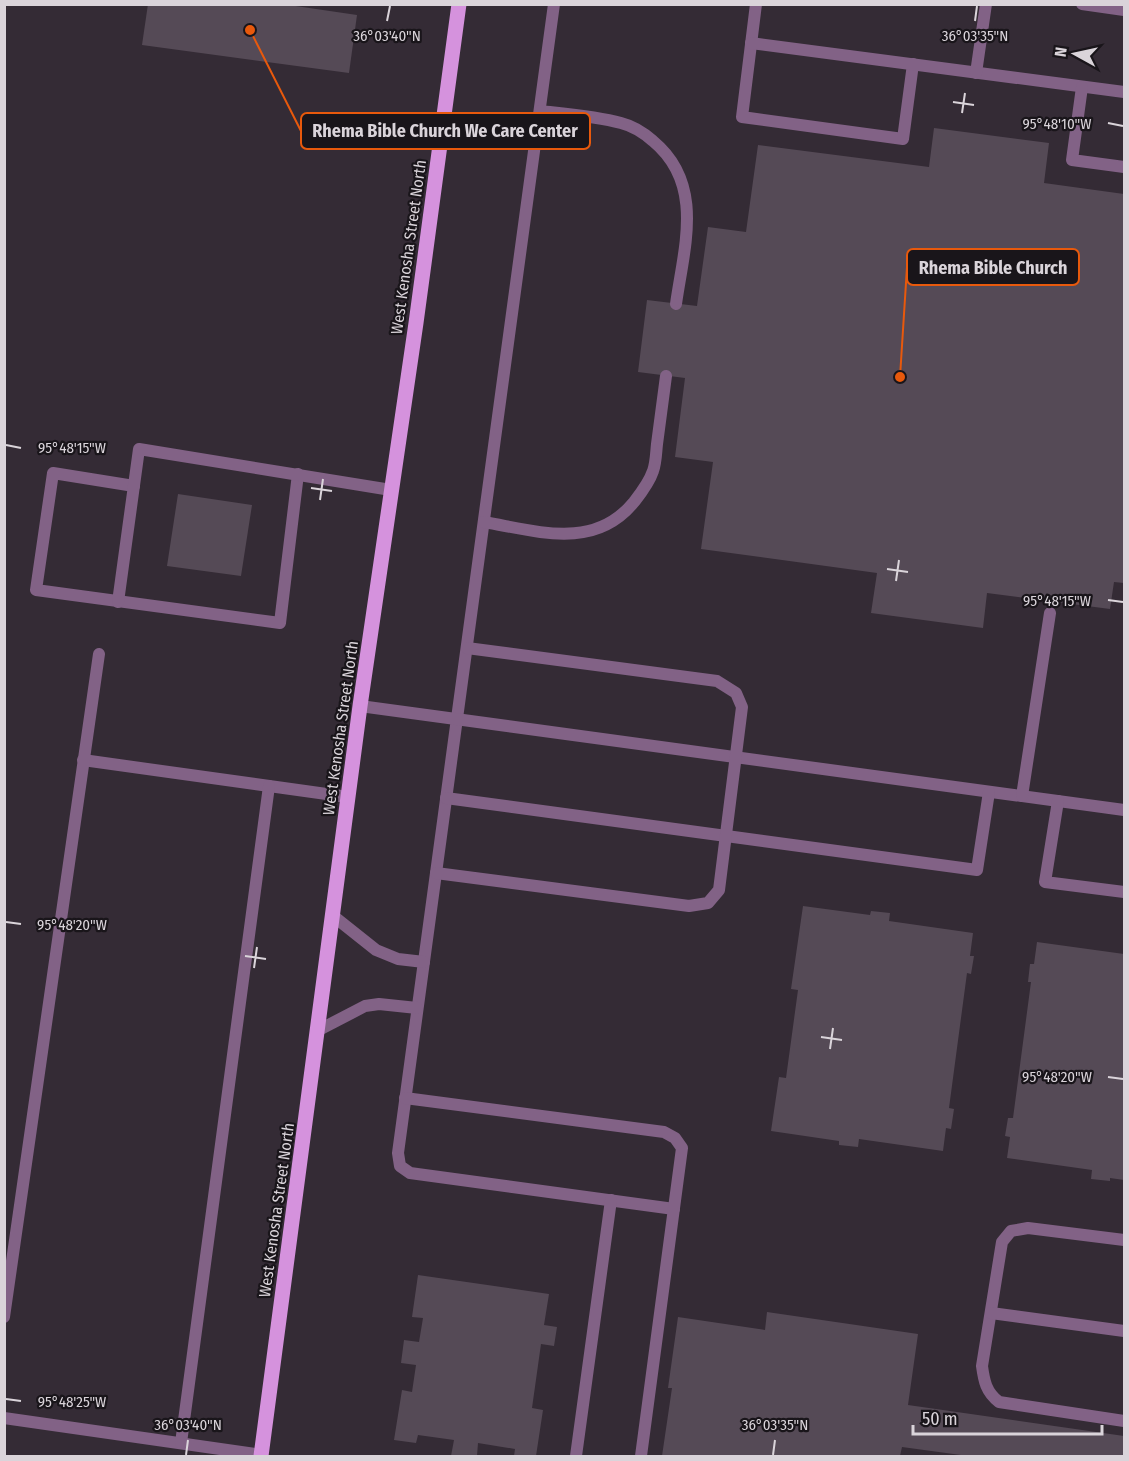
<svg xmlns="http://www.w3.org/2000/svg" width="1129" height="1461" viewBox="0 0 1129 1461" font-family="'Fira Sans Condensed',sans-serif">
<rect width="100%" height="100%" fill="#342b35"/>
<g fill="#554a56">
<polygon points="148,4 282,4 357,15 349,73 142,45"/>
<polygon points="934,128 1049,143 1044,183 1124,194 1124,583 1114,582 1110,609 987,593 983,628 871,613 877,573 701,549 713,462 675,457 685,378 638,372 647,300 697,306 708,227 746,232 758,145 929,167"/>
<polygon points="178,494 252,505 241,576 167,566"/>
<polygon points="803,906 870,915 871,911 890,913 889,921 973,933 970,956 974,956 971,974 967,973 949,1108 954,1109 951,1129 946,1128 943,1151 859,1139 858,1147 839,1145 839,1141 771,1131 779,1077 786,1078 798,990 791,989"/>
<polygon points="1037,942 1124,954 1124,1180 1110,1178 1110,1181 1091,1179 1092,1170 1007,1158 1010,1137 1005,1136 1008,1118 1013,1118 1031,982 1028,982 1030,964 1034,964"/>
<polygon points="418,1275 549,1294 544,1325 557,1327 554,1346 541,1344 532,1408 543,1410 536,1456 514,1456 515,1449 478,1443 477,1456 451,1456 454,1440 418,1435 416,1443 394,1440 402,1390 412,1392 416,1365 401,1363 404,1340 419,1342 423,1318 412,1317"/>
<polygon points="767,1312 918,1334 908,1405 1124,1436 1124,1456 968,1456 902,1447 900,1456 662,1456 672,1388 668,1388 678,1317 765,1330"/>
</g>
<g fill="none" stroke-linecap="round" stroke-linejoin="round">
<g stroke="#826286" stroke-width="12">
<polyline points="554,4 398,1153 400,1166 410,1173 674,1209"/>
<polyline points="756,4 742,117 903,139 913,64"/>
<polyline points="1082,4 1124,10"/>
<polyline points="751,43 1124,92"/>
<polyline points="976,73 986,4"/>
<polyline points="1082,87 1072,160 1124,167"/>
<path d="M540,111c27,3 55,5 81,12 12,3 23,10 32,18 52,43 31,106 23,163"/>
<polyline points="134,486 53,473 36,590 280,623 298,474"/>
<path d="M484,522c53,9 110,29 150,-20 7,-9 15,-19 19,-31 3,-8 3,-18 4,-27 3,-23 6,-46 9,-68"/>
<polyline points="118,602 139,449 391,490"/>
<polyline points="360,706 1124,810"/>
<polyline points="1022,796 1050,613"/>
<polyline points="446,798 977,870 989,792"/>
<polyline points="1058,801 1045,882 1124,892"/>
<polyline points="436,873 689,906 708,903 719,890 742,707 736,693 717,681 467,648"/>
<polyline points="332,915 376,950 398,959 424,962"/>
<polyline points="317,1031 365,1006 379,1004 417,1008"/>
<polyline points="405,1098 664,1132 675,1138 682,1148 641,1456"/>
<path d="M1124,1240l-96,-12 -17,3 -9,11 -20,124c2,15 4,26 17,36l125,19"/>
<polyline points="991,1313 1124,1331"/>
<polyline points="576,1456 611,1200"/>
</g>
<g stroke="#826286" stroke-width="12">
<polyline points="83,760 348,797"/>
<polyline points="4,1317 99,654"/>
<polyline points="4,1418 262,1455"/>
<polyline points="181,1443 269,786"/>
</g>
<polyline stroke="#d592dd" stroke-width="15" points="261,1456 360,706 416,323 459,4"/>
</g>
<path fill="none" stroke="#dad4da" stroke-width="2" d="M387,21l3,-15M975,21l2,-15M953,102l21,3M962,113l3,-20M1108,123l15,3M6,445l15,3M311,488l21,3M320,500l3,-21M887,569l21,3M896,581l3,-21M1108,600l15,2M6,922l15,2M245,956l21,3M254,968l3,-21M821,1037l21,3M830,1049l3,-21M1108,1077l15,2M6,1399l15,2M186,1455l2,-15M773,1455l2,-15"/>
<g text-anchor="middle" stroke-width="4.5" stroke-linejoin="round" paint-order="stroke">
<g font-size="16" fill="#dad4da" stroke="#19151a">
<text transform="translate(408 247) rotate(-82)" y="6">West Kenosha Street North</text>
<text transform="translate(340 728) rotate(-82)" y="6">West Kenosha Street North</text>
<text transform="translate(276 1210) rotate(-82)" y="6">West Kenosha Street North</text>
</g>
</g>
<g font-size="15" text-anchor="middle" fill="#dad4da" stroke="#19151a" stroke-width="4.5" stroke-linejoin="round" paint-order="stroke">
<text x="387" y="41">36°03'40"N</text>
<text x="975" y="41">36°03'35"N</text>
<text x="1057" y="129">95°48'10"W</text>
<text x="72" y="453">95°48'15"W</text>
<text x="1057" y="606">95°48'15"W</text>
<text x="72" y="930">95°48'20"W</text>
<text x="1057" y="1082">95°48'20"W</text>
<text x="72" y="1407">95°48'25"W</text>
<text x="188" y="1430">36°03'40"N</text>
<text x="775" y="1430">36°03'35"N</text>
</g>
<path fill="none" stroke="#e8590c" stroke-width="2" d="M250 30L301 131M900 377L907 267"/>
<g fill="#e8590c" stroke="#19151a" stroke-width="2">
<circle cx="250" cy="30" r="6"/>
<circle cx="900" cy="377" r="6"/>
</g>
<g fill="#19151a" stroke="#e8590c" stroke-width="2">
<rect x="301" y="113" width="289" height="36" rx="6"/>
<rect x="907" y="249" width="172" height="36" rx="6"/>
</g>
<g font-size="18" text-anchor="middle" font-weight="bold" fill="#dad4da">
<text x="445" y="137">Rhema Bible Church We Care Center</text>
<text x="993" y="274">Rhema Bible Church</text>
</g>
<rect width="1129" height="1461" fill="none" stroke="#dad4da" stroke-width="12"/>
<g transform="translate(1075 54) rotate(278)" stroke="#19151a" stroke-width="4.5" paint-order="stroke">
<path d="M0-4.5L10 22L0 15L-10 22Z" fill="#dad4da"/>
<text y="-9" font-size="16" font-weight="bold" text-anchor="middle" fill="#dad4da">N</text>
</g>
<path d="M913 1425v9h189v-9" fill="none" stroke="#dad4da" stroke-width="3"/>
<text x="922" y="1425" font-size="18" fill="#dad4da" stroke="#19151a" stroke-width="4.5" paint-order="stroke">50 m</text>
</svg>
